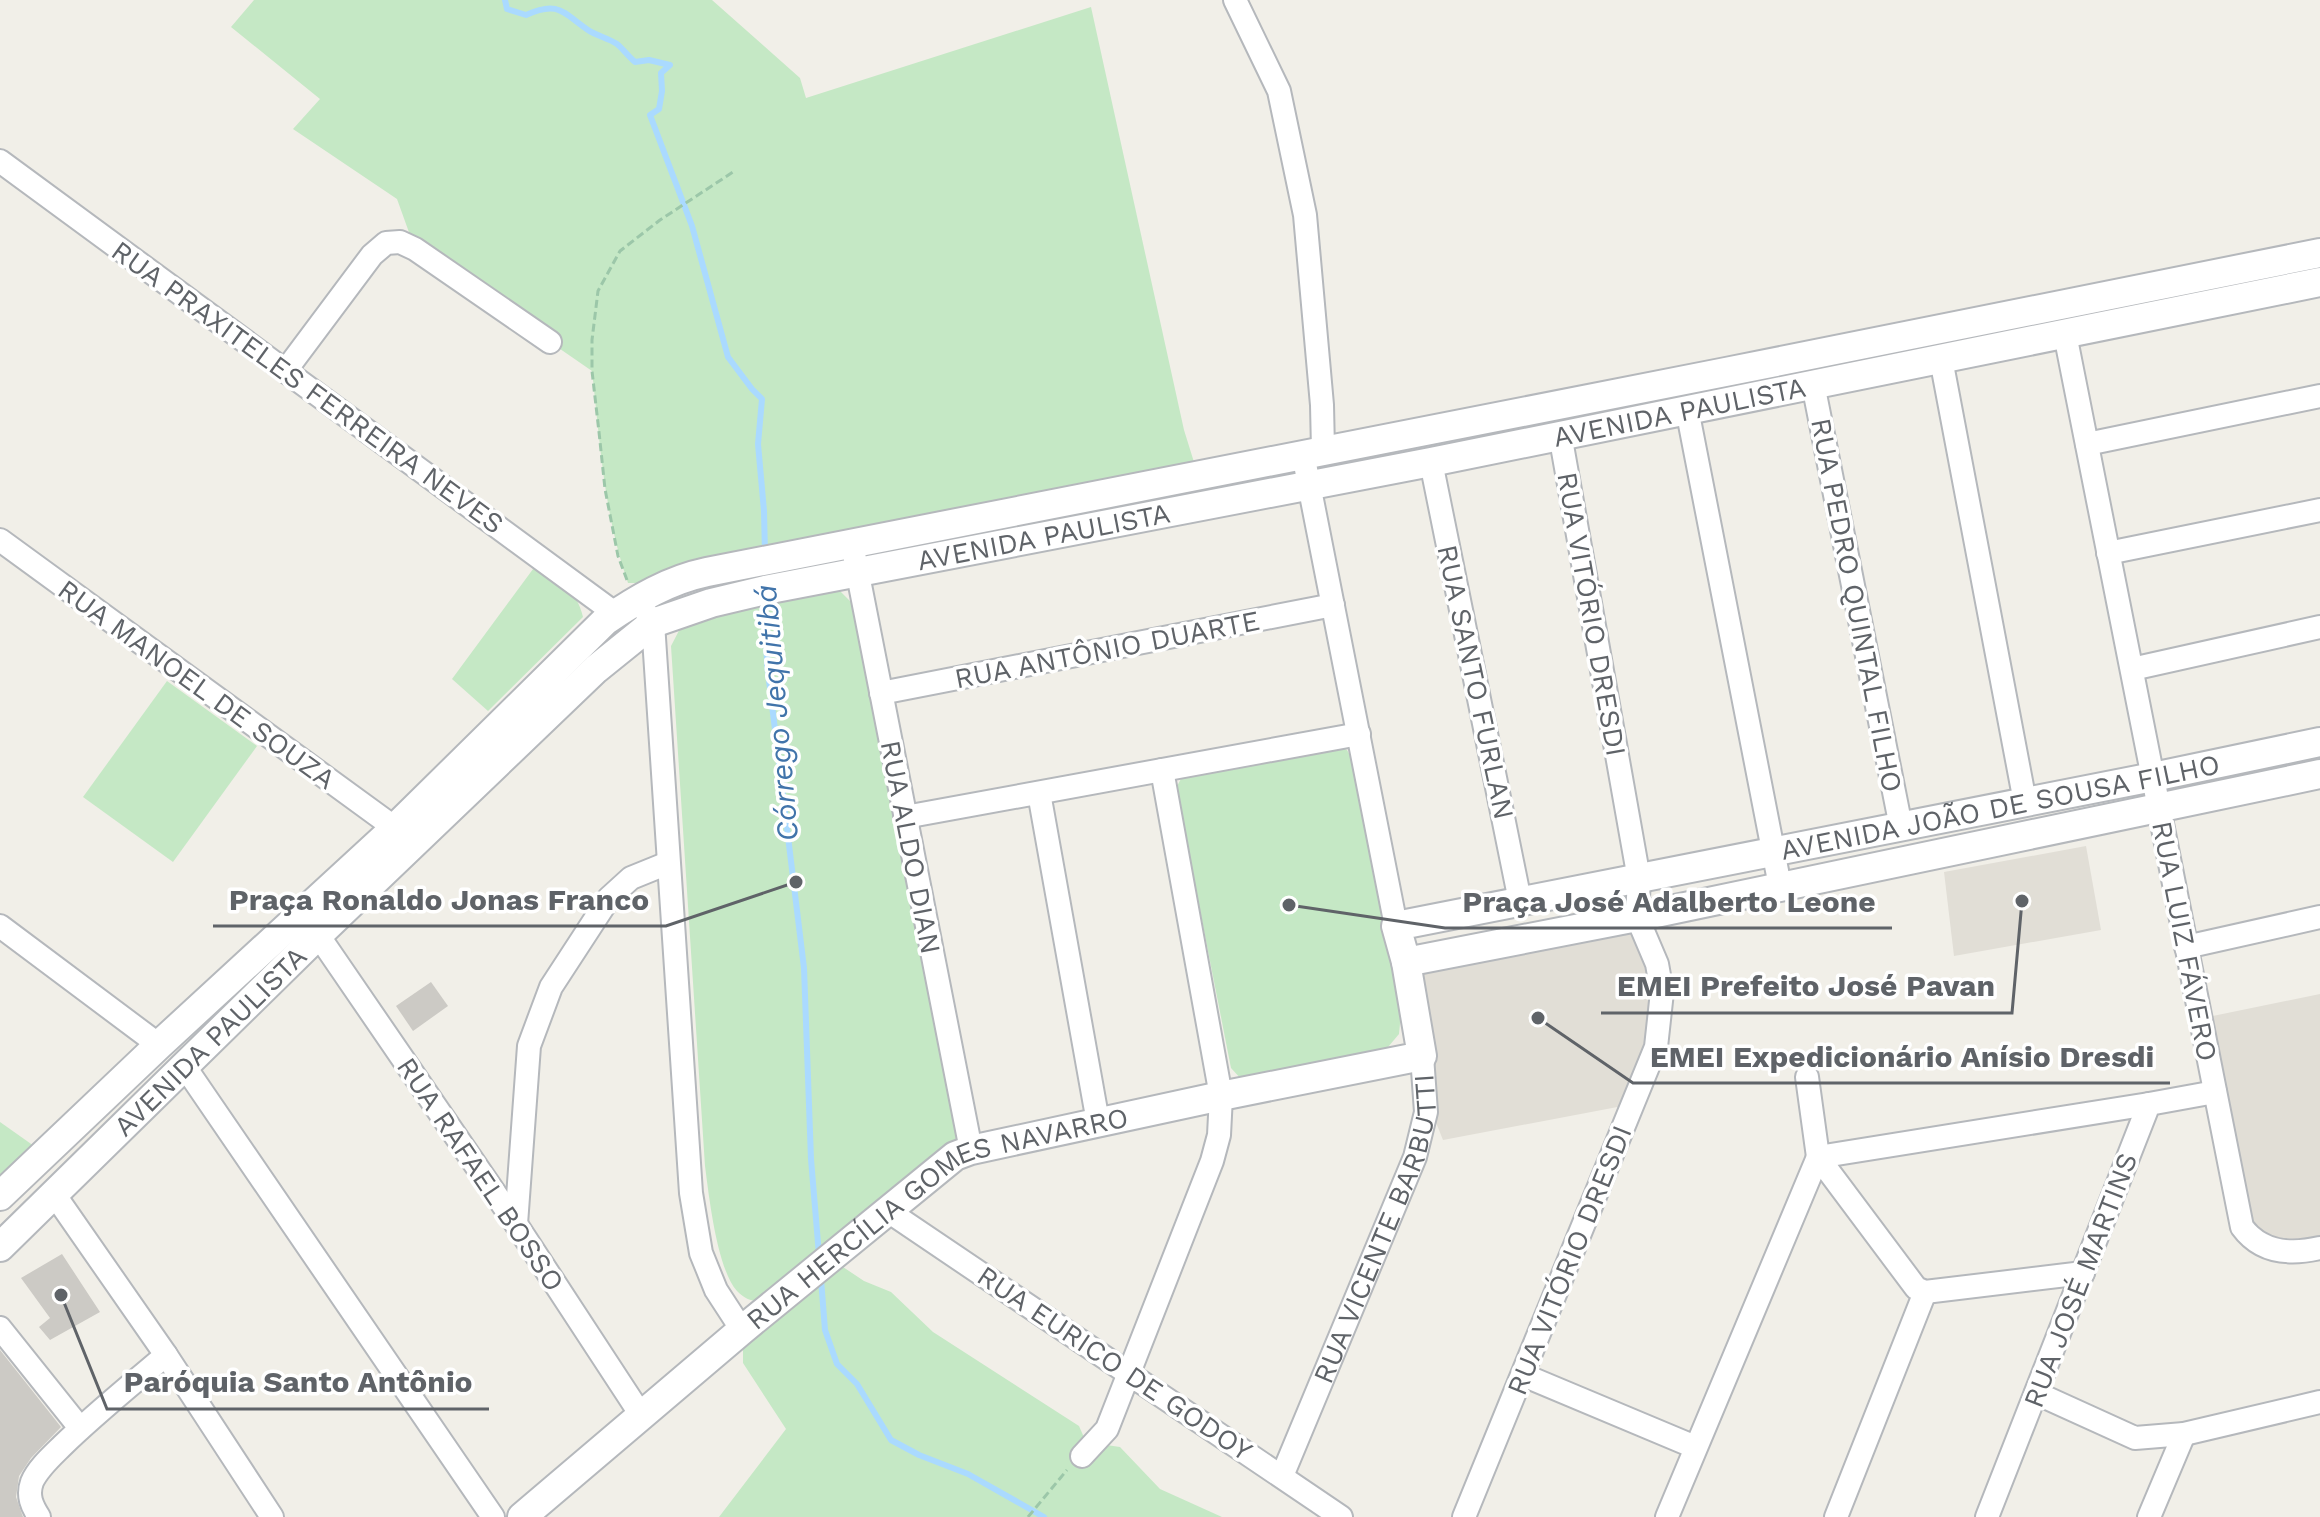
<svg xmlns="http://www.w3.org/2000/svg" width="2320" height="1517" viewBox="0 0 2320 1517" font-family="'Work Sans',sans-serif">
<rect width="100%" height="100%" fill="#f1efe8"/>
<g fill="#e1ded6">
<polygon points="2086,846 2101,930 1954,956 1944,872"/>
<polygon points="1634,920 1653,964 1651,1045 1628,1105 1443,1140 1431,1110 1410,965"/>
<polygon points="2320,994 2320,1247 2291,1250 2243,1226 2203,1018"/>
</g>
<g fill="#c5e8c5">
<path d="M254,0h458l88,78 6,20 285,-91 93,423 14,45 -529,108h-41c-24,-68 -28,-141 -36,-212l-177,-122 -18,-50 -104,-70 27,-30 -89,-72z"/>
<path d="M536,565c22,16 41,24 47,52l-95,94 -36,-32z"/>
<path d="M836,587l15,15 99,499c4,15 12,31 2,46l-193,154c-9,0 -15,-3 -22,-10 -20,-22 -28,-95 -32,-125l-34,-520 13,-25z"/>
<polygon points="167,681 257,746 173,862 83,797"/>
<polygon points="1340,747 1347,750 1352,759 1401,1013 1399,1034 1383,1053 1242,1080 1231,1068 1176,788 1182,777"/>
<polygon points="0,1122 34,1146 0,1178"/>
<polygon points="840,1265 864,1281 891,1292 933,1332 1079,1426 1086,1442 1120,1447 1160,1489 1222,1517 719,1517 786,1429 743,1363 743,1350 753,1327"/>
</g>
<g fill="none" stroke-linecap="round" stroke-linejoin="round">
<g stroke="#aadaff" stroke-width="6">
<path d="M505,0l2,9 19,6c33,-15 37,-2 62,15 9,6 20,8 29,14 6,5 12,13 18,18l14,-2 21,5 -9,8 1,18 -3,18 -9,6 42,111 36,131 24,32 10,10 -4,45 6,67 1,43"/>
<polyline points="765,597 767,664 804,968 811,1159 819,1255"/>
<polyline points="821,1279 825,1330 837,1364 857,1384 891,1440 919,1455 968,1474 1044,1517"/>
</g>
</g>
<g fill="#cccac5">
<polygon points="431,982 448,1006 413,1031 396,1006"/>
<polygon points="62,1254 100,1312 50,1340 39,1327 50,1318 21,1278"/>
<polygon points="0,1350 61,1427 31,1458 19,1476 16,1497 23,1517 0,1517"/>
</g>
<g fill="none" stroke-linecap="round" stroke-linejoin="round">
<defs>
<g id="minor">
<polyline points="1235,0 1279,91 1305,215 1322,405 1323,450"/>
<polyline points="0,161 616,614"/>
<path d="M2065,334l177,893c19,26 48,28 78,21"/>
<polyline points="1941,359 2025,802"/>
<polyline points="286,370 372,255 386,243 400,242 415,249 550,342"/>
<polyline points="1813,384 1901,827"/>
<polyline points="1687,409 1780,886"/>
<polyline points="2087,444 2320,396"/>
<polyline points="1303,454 1396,926"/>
<polyline points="1431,462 1520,901"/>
<polyline points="0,540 395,828"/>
<polyline points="852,544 971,1150"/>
<polyline points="2108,553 2320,510"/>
<polyline points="647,614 653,623 691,1193 701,1253 716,1290 742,1330"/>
<polyline points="2132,669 2320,627"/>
<polyline points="881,693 1333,605"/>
<polyline points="1039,793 1098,1122"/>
<polyline points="905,817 1359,734"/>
<polyline points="0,926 159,1045"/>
<polyline points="318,935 516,1224 641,1415"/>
<polyline points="2186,947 2320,917"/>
<polyline points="185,1067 493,1517"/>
<polyline points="1807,1077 1818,1157 1916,1288 1925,1292 2083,1273"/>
<polyline points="1818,1157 2149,1104"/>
<polyline points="54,1194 166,1355 272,1517"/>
<polyline points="888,1211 1341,1517"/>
<polyline points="516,1224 529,1046 551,987 609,898 631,878 668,863"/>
<polyline points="0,1328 80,1428"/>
<polyline points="1523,1375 1695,1447"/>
<polyline points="2036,1393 2135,1438 2184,1434 2320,1402"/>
<polyline points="1082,1456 1107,1429 1212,1161 1219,1135 1221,1096 1162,770"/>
<path id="s1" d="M1282,1476l133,-319 11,-45 -4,-56"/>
<path d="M39,1517c-7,-11 -12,-21 -7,-35 6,-14 21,-27 31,-37 33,-32 68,-60 103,-90"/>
<polyline points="1464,1517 1656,1047 1662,992 1657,964 1637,917 1639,879 1560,434"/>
<polyline points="1667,1517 1818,1157"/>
<polyline points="1836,1517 1925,1292"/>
<polyline points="1987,1517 2149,1104 2215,1092"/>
<polyline points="2149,1517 2184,1434"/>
</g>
<g id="tertiary">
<polyline points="1406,962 1637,917 2320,774"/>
<path d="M0,1196l159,-151 236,-217 210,-207c32,-22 64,-41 102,-49 538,-107 1076,-209 1613,-319"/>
<path id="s2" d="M0,1247l318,-312 278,-266 57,-46 58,-20 54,-13 666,-128 889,-180"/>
<path id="s3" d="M522,1517l220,-187 213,-174 16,-6 250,-54 201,-40 -16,-94 -10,-36 757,-149 167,-35"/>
</g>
</defs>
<use href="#minor" stroke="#b5b8bc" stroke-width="26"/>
<use href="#tertiary" stroke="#b5b8bc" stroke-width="32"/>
<g stroke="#9cc7a9" stroke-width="3" stroke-dasharray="8 4" stroke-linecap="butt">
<polyline points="627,580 618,556 605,489 599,432 592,371 592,340 598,291 620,251 660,220 733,172"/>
<polyline points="1028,1517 1067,1470"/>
</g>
<use href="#minor" stroke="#fff" stroke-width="22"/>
<use href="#tertiary" stroke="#fff" stroke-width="28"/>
</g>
<g text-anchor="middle" stroke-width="7" stroke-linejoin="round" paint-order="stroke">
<g font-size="28" fill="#5f6368" stroke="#fff">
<text transform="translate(308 387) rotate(36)" y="10">RUA PRAXITELES FERREIRA NEVES</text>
<text dy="10" stroke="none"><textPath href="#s2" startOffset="1952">AVENIDA PAULISTA</textPath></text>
<text dy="10" stroke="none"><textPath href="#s2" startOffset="1304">AVENIDA PAULISTA</textPath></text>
<text transform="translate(1857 605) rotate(79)" y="10">RUA PEDRO QUINTAL FILHO</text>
<text transform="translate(1592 614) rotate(80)" y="10">RUA VITÓRIO DRESDI</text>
<text transform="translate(1107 649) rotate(-11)" y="10">RUA ANTÔNIO DUARTE</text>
<text transform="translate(1476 682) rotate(78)" y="10">RUA SANTO FURLAN</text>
<text transform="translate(197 684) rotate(36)" y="10">RUA MANOEL DE SOUZA</text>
<text dy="10" stroke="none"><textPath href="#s3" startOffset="1790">AVENIDA JOÃO DE SOUSA FILHO</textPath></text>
<text transform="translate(911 847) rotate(79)" y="10">RUA ALDO DIAN</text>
<text transform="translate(2185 941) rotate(79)" y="10">RUA LUIZ FÁVERO</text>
<text dy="10" stroke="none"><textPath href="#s2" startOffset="294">AVENIDA PAULISTA</textPath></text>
<text transform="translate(481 1174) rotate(56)" y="10">RUA RAFAEL BOSSO</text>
<text dy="10" stroke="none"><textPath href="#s3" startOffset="520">RUA HERCÍLIA GOMES NAVARRO</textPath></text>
<text dy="10" stroke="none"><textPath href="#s1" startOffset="266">RUA VICENTE BARBUTTI</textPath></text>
<text transform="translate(1569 1260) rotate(-68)" y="10">RUA VITÓRIO DRESDI</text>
<text transform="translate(2080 1280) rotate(-69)" y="10">RUA JOSÉ MARTINS</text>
<text transform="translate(1115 1363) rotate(34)" y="10">RUA EURICO DE GODOY</text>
</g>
<g font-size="30" font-style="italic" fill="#4174aa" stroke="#fff">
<text transform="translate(777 713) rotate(-95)" y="10">Córrego Jequitibá</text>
</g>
</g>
<path fill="none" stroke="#5f6368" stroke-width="3" d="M796 882L666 926H213M1289 905L1445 928H1892M2022 901L2012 1013H1601M1538 1018L1633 1083H2170M61 1295L107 1409H489"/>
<g fill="#5f6368" stroke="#fff" stroke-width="3">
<circle cx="796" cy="882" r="8"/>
<circle cx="1289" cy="905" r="8"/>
<circle cx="2022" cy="901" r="8"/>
<circle cx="1538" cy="1018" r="8"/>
<circle cx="61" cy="1295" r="8"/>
</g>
<g font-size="30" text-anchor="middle" font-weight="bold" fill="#5f6368" stroke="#fff" stroke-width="7" stroke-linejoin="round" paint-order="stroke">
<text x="439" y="910">Praça Ronaldo Jonas Franco</text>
<text x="1669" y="912">Praça José Adalberto Leone</text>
<text x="1806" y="996">EMEI Prefeito José Pavan</text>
<text x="1902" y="1067">EMEI Expedicionário Anísio Dresdi</text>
<text x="298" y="1392">Paróquia Santo Antônio</text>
</g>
</svg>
